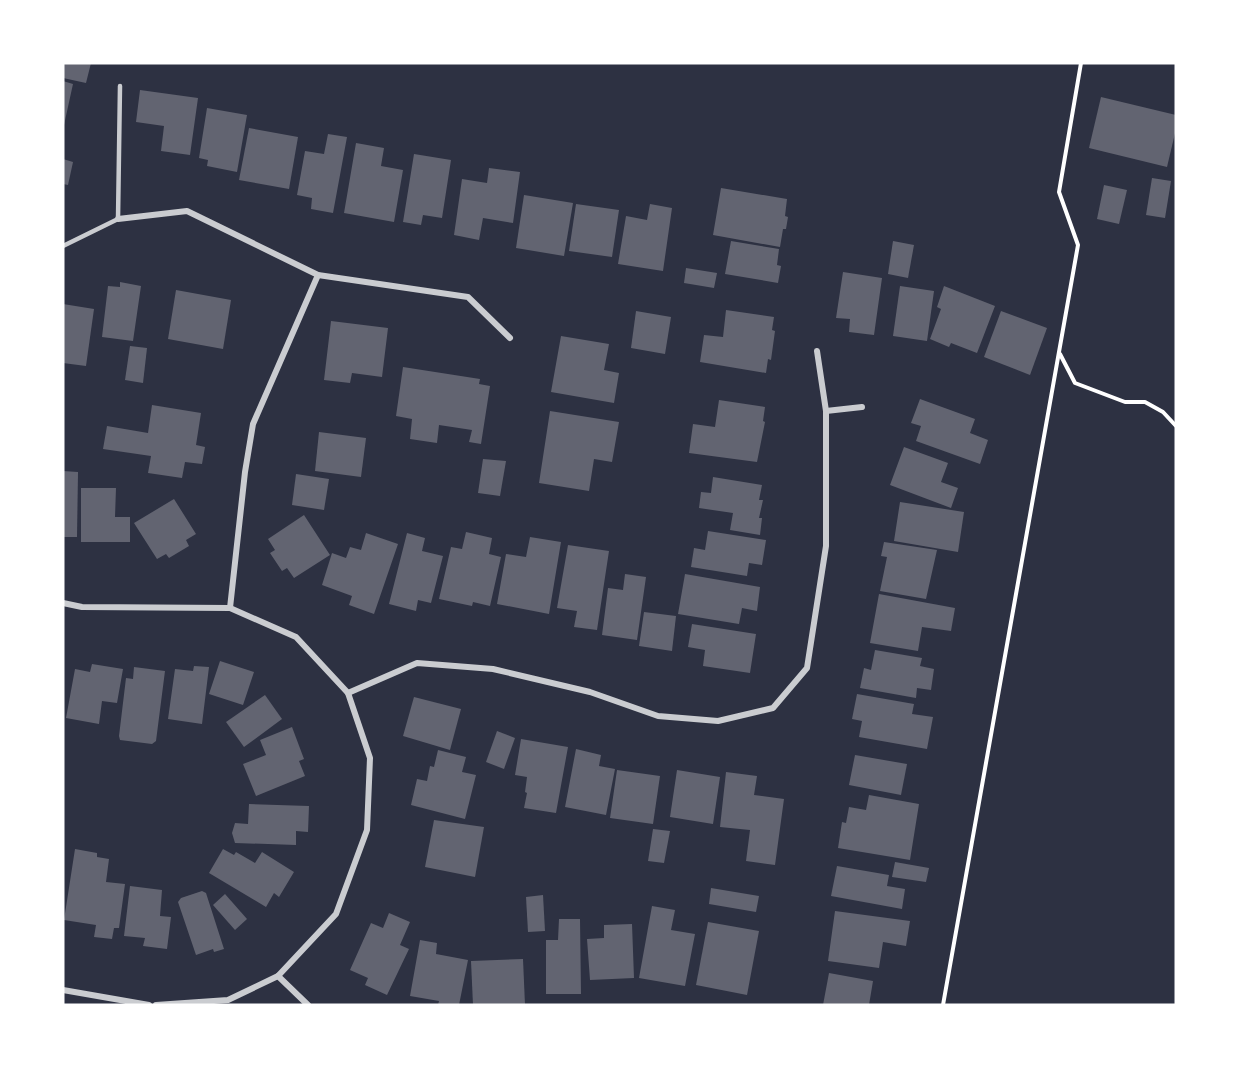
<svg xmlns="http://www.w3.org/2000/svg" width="1239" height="1068" viewBox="0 0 1239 1068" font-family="'PT Sans Narrow',sans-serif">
<rect width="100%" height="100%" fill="#2d3142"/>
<g fill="#626471">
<polygon points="63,63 91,63 86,83 63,78"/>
<polygon points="63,81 73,84 64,125 63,125"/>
<polygon points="140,90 198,98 190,155 161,151 164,126 136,122"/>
<polygon points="1101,97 1176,115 1176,129 1167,167 1089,148"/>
<polygon points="207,108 247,115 237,172 207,166 208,160 199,158"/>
<polygon points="249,128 298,137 289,189 239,180"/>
<polygon points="328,134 347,137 333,213 311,209 312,198 297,195 305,151 324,154"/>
<polygon points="356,143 384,148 381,166 403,170 394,222 344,213"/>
<polygon points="414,154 451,160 442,218 423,215 421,225 403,222"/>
<polygon points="63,159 73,162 68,185 63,184"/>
<polygon points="489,168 520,172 513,223 483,218 479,240 454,235 462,179 487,183"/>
<polygon points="1152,178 1171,181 1165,218 1146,215"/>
<polygon points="1104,185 1127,190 1119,224 1097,219"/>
<polygon points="721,188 787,199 785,216 788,217 786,229 783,229 780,247 713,235"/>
<polygon points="524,195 573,203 564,256 516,248"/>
<polygon points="576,204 619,210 612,257 569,251"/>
<polygon points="650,204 672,208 663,271 618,264 626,216 647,220"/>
<polygon points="731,241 779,249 777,265 781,266 778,283 725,274"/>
<polygon points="893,241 914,245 908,278 888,274"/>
<polygon points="686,268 717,273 714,288 684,283"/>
<polygon points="843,272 882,278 874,335 849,332 850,319 836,318"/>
<polygon points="120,282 141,286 133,341 102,337 108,286 120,287"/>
<polygon points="900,286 934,291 927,341 893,336"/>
<polygon points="944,286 995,306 977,353 951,343 949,347 930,339 941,309 937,307"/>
<polygon points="176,290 231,300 223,349 168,339"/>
<polygon points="63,304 94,309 86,366 63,363"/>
<polygon points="726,310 774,317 772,330 775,331 771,360 768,359 766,373 700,362 704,335 723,337"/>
<polygon points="636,311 671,317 665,354 631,348"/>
<polygon points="1001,311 1047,328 1030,375 984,357"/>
<polygon points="331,321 388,328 382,377 352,373 350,383 324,380"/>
<polygon points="561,336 609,344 604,370 619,373 614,403 551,392"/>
<polygon points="130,346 147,348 143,383 125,380"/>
<polygon points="403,367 480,379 479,384 490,386 481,444 469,442 472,430 439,425 437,443 410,439 412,419 396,416"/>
<polygon points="920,399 975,419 970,433 988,440 980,464 916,441 921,426 911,423"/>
<polygon points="719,400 765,407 763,421 765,422 757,462 689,453 693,424 715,427"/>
<polygon points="152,405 201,413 196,445 205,447 202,464 185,462 182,478 148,473 151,456 103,449 107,426 148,433"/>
<polygon points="550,411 619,422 612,462 594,459 589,491 539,483"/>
<polygon points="319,432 366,438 361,477 315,471"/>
<polygon points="904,447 948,463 941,482 958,488 951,508 890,485"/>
<polygon points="483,459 506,461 500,496 478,493"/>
<polygon points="63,471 78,472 77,537 63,537"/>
<polygon points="296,474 329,479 324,510 292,505"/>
<polygon points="713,477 762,485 759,500 763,500 759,518 762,518 760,535 730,530 733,513 699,508 701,492 711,493"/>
<polygon points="81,488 116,488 115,517 130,517 130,542 81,542"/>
<polygon points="174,499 196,534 186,540 189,546 169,558 166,554 157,559 134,523"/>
<polygon points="900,502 964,512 958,552 894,541"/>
<polygon points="304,515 330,555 294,578 287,568 282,571 270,553 275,550 268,539"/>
<polygon points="708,531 766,540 762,565 749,563 747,576 691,567 694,548 705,550"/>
<polygon points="466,532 492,538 489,554 501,557 490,606 473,602 472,606 439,599 451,547 462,549"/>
<polygon points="366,533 398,544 374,614 349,605 352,596 322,585 332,553 346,558 350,547 361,550"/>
<polygon points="407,533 425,538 422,551 443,556 431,603 418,600 416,611 389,604"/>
<polygon points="530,537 561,542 549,614 497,604 506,554 526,557"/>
<polygon points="884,542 937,550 926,599 880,591 887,557 881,556"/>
<polygon points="568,545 609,551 597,630 574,627 577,611 557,608"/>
<polygon points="625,574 646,577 637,640 602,635 608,588 623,590"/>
<polygon points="685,574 760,587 757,611 742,608 739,624 678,614"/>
<polygon points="879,594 955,608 951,631 922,627 918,651 870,643"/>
<polygon points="644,612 676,616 672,651 639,646"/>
<polygon points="692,624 756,634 750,673 703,666 705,650 688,647"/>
<polygon points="875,650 922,658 920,666 934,669 931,690 917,688 916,698 860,688 864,668 871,670"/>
<polygon points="220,661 254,672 243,705 209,694"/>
<polygon points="92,664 123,669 117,703 102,701 99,724 66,718 75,669 90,672"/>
<polygon points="194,666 209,667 202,724 168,719 175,669 193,671"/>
<polygon points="134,667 165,671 156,741 152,744 120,740 119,736 126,678 133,679"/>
<polygon points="857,694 914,704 912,714 933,717 927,749 859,737 862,721 852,719"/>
<polygon points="265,695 282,719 244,747 226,722"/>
<polygon points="414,697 461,709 450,750 403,736"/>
<polygon points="292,727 304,759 299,761 305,776 256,796 243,764 266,755 260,740"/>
<polygon points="497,731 515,738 504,769 486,762"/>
<polygon points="521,739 568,747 556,813 524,808 527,793 525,792 527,777 515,775"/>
<polygon points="576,749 601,755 599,766 615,769 606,815 565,807"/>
<polygon points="438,750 466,757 462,772 476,775 465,819 411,805 417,779 427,781 430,766 434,767"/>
<polygon points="855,755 907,764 901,795 849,785"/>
<polygon points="617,770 660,776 653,824 610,818"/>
<polygon points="677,770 720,777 713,824 670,817"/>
<polygon points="726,772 757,776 754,795 784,799 775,865 746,861 750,830 720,827"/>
<polygon points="869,795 919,804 910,860 838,848 842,822 846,823 849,807 866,810"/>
<polygon points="249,804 309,806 308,832 296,831 296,845 235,843 232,833 235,823 248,824"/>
<polygon points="434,820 484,827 475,877 425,867"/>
<polygon points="653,829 670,831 664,863 648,861"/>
<polygon points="75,849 97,853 97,857 109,859 106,882 125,884 119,928 114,928 112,939 94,937 96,925 64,920"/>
<polygon points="223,849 234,855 236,852 255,863 262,852 294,872 279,897 274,893 266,907 209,873"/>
<polygon points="895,862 929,868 926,882 892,877"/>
<polygon points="837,866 889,875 887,886 905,889 902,909 831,896"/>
<polygon points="130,886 162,890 160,916 171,917 167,949 143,946 145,938 124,936"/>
<polygon points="711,888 759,896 756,912 709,904"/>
<polygon points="202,891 206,893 224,949 214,952 213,949 196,955 178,902 181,898"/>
<polygon points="225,894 247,919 235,930 213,905"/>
<polygon points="543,895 545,931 528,932 526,897"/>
<polygon points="652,906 675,910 671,930 695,934 685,986 639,978"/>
<polygon points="835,911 910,921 906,946 883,942 879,968 828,961"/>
<polygon points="389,913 410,922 400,945 409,949 387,995 365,985 368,978 350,970 371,923 383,928"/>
<polygon points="559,919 580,919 581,994 546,994 546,940 558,940"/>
<polygon points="708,922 759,931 747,995 696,985"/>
<polygon points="632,924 634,978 590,980 587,939 604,938 604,925"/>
<polygon points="420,940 437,943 436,954 468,960 459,1005 438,1005 439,1001 410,996"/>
<polygon points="523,959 525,1005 473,1005 471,961"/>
<polygon points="829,973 873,981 869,1005 823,1005"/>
</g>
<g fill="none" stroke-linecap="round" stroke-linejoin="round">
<g stroke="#fff" stroke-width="4">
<polyline points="1060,354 1075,383 1125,402 1145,402 1163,412 1176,426"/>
<polyline points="943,1005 1078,245 1059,192 1081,63"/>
</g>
<polyline stroke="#caccd0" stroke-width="4.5" points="63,246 118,219 120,86"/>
<g stroke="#caccd0" stroke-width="6">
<polyline points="118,219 187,211 318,275 468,297 510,338"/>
<polyline points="826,411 862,407"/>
<polyline points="63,603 82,607 230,608 296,637 348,693 370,758 367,830 336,914 278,976 228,1000 156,1005"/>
<polyline points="230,608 245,472 253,424 318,275"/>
<polyline points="348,693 417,663 493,669 590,692 658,716 718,721 773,708 807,668 826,546 826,411 817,351"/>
<polyline points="278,976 308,1005"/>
<polyline points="63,990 149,1005"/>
</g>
</g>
<rect width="1239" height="1068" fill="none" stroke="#ffffff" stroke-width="129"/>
</svg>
